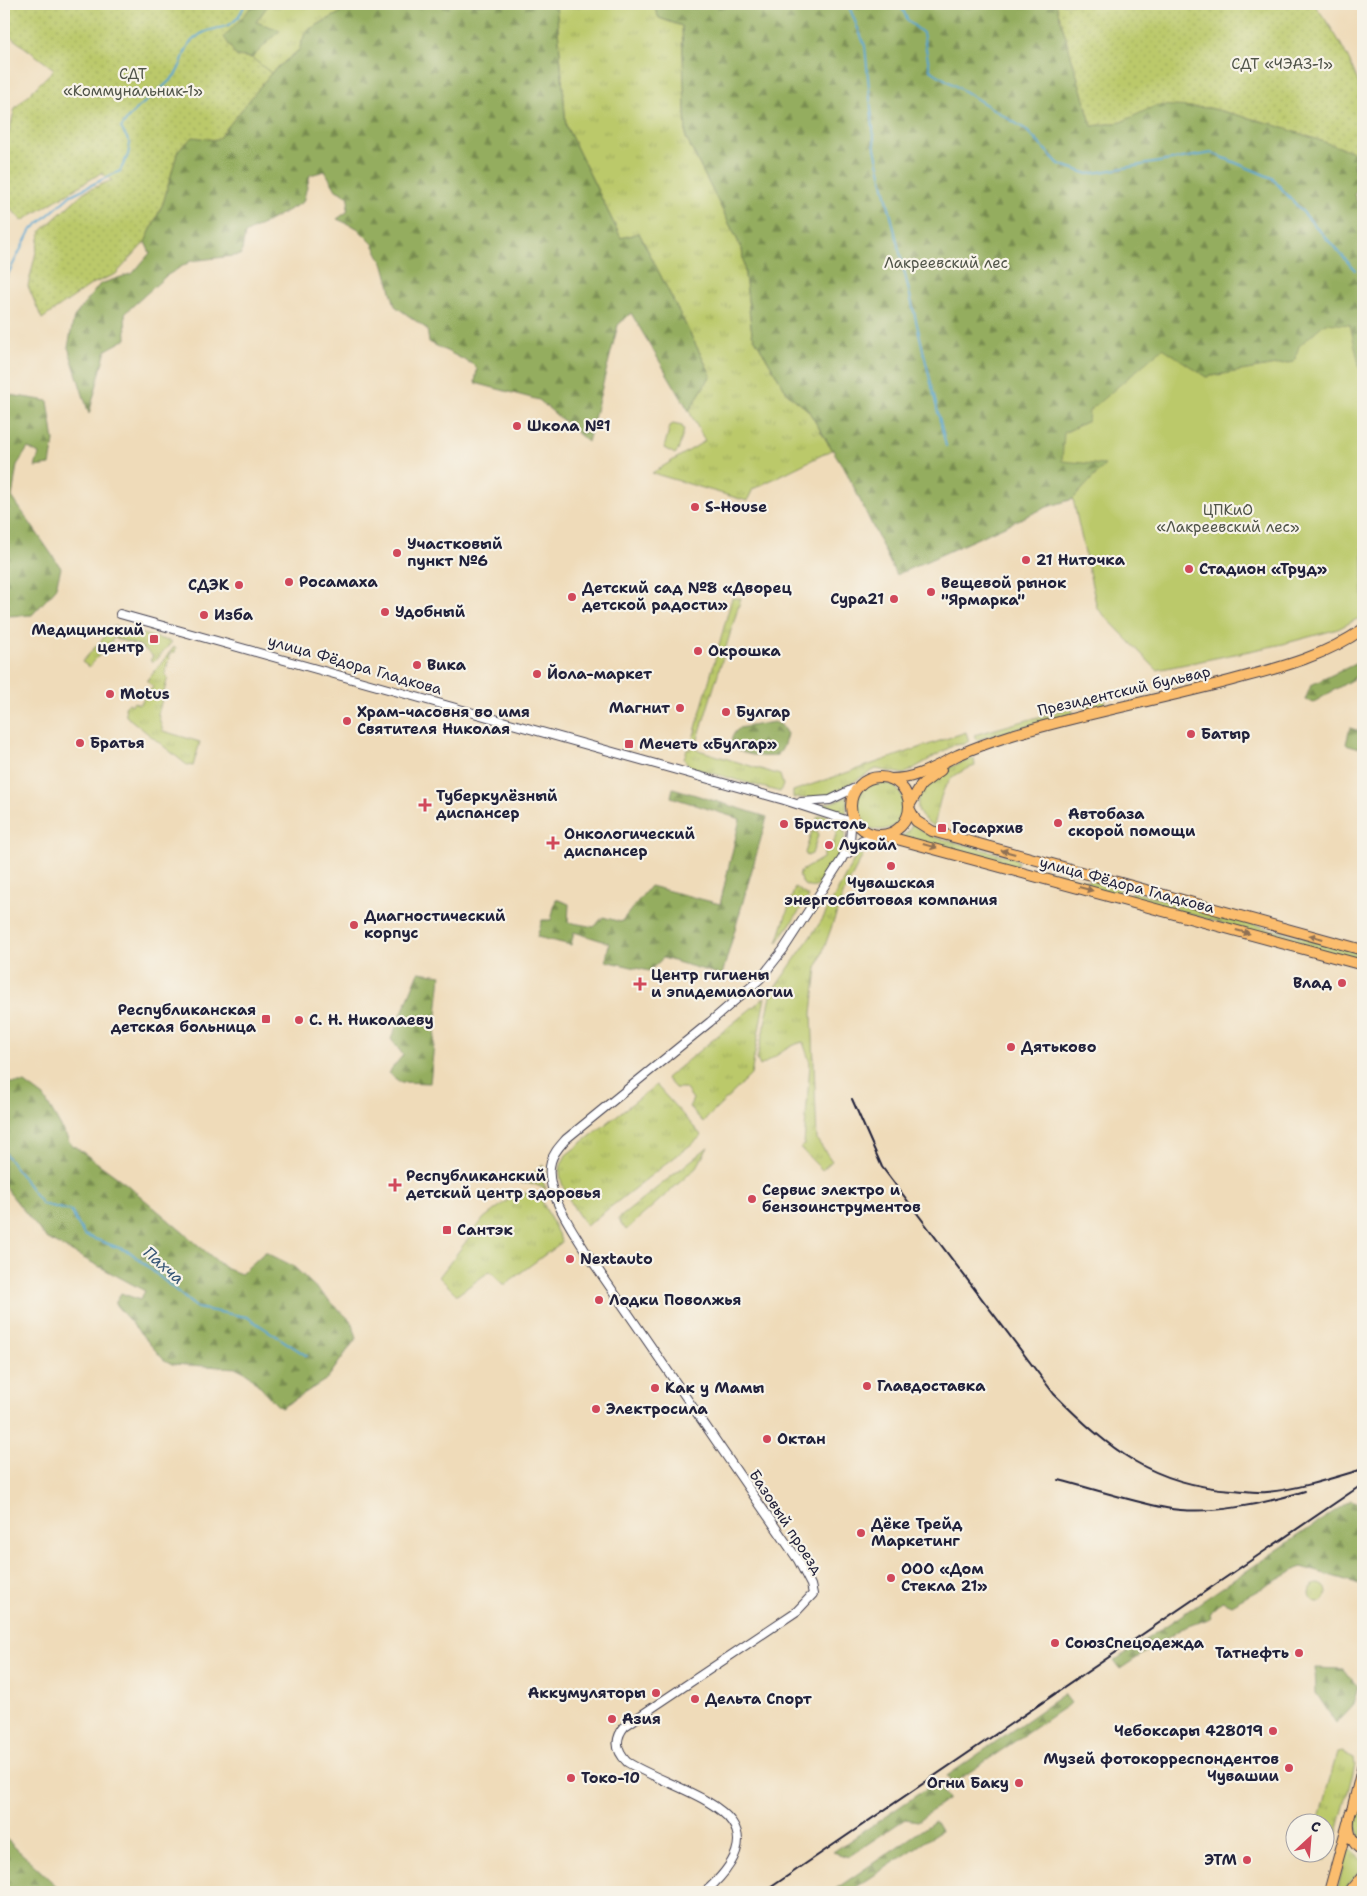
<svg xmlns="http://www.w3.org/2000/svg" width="1367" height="1896" viewBox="0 0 1367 1896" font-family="'Shantell Sans',sans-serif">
<defs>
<pattern id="grass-tufts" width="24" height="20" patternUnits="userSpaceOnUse" patternTransform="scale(1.25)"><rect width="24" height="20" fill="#bbc96b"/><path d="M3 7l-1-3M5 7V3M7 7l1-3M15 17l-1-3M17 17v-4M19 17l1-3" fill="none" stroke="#a0ac5e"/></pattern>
<pattern id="forest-firs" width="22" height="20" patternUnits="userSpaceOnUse" patternTransform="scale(1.25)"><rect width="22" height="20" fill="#94ad5f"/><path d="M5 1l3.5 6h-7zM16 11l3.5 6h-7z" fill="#788c50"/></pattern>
<pattern id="garden-dots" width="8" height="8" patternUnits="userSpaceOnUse" patternTransform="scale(1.25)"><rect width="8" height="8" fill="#bbc96b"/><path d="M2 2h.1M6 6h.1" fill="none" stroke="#a0ac5e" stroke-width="1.8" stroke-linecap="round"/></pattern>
</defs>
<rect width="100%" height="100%" fill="#f7f3e8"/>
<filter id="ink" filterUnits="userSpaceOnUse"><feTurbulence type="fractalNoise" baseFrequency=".02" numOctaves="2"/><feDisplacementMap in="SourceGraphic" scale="10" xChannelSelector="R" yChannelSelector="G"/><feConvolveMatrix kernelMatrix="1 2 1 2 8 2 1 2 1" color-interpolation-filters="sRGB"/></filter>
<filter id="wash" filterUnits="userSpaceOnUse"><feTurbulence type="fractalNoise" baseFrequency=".0096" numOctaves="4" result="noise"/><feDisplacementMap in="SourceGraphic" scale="20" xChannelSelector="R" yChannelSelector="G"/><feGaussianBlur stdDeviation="1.12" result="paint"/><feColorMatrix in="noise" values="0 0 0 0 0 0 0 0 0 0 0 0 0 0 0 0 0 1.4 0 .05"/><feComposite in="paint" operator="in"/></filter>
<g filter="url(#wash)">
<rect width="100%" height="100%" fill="#efdbb9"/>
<g fill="url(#grass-tufts)" stroke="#6e7653">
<polygon points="269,4 341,4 340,13 306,31 299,50 271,73 252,58 279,31 255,22"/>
<polygon points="556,4 653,4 659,18 682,26 686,138 742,249 752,334 788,394 808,410 832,450 753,489 747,501 652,473 705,441 689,411 711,375 639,233 621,238 566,126"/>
<polygon points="732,598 741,598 695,749 780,775 783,785 780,792 690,767 684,759 687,749 690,750"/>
<polygon points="114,626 172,642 154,662 150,660 153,656 140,646 114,638 89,667 82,662"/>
<polygon points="174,647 176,648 174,653 170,654 165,674 168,677 158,714 163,731 200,742 193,766 187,765 126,716 125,707 129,703 132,705 134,702 139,705 153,687 147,681"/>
<polygon points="1106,698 1104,704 1085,710 1084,703"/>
<polygon points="1070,708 1074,713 976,740 974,735"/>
<polygon points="966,732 969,741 964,744 954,745 904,774 876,769 830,795 813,798 793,798 793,791"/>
<path d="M974,758l1,8c-35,11 -33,29 -41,60 -30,-15 -13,-40 7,-54 9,-6 23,-10 33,-14z"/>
<circle cx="880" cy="806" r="24"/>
<polygon points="848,797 846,815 819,807 819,806"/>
<path d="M824,815l14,5 8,14c-4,13 -16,44 -27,51 -5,4 -10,2 -15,0l-5,-9 2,-5 22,-13 2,-8 6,1 6,-20 -3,-4 -16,-1 -1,-9z"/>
<polygon points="914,822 919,829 931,836 1015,858 1018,862 1016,867 900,837 907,833"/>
<polygon points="812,831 816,831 818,835 812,854 807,856 805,853"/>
<path d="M857,854l6,1 -19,37 -27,76 -5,45 5,127 15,21 -10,9 -22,-22 4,-4 6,-81 -7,-21c-17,4 -28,16 -43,24l-3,-7 15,-67 50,-72z"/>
<polygon points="1037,864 1038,868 1088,881 1091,878 1120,887 1118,895 1034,872"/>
<polygon points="795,887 809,897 777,943"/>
<polygon points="1132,891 1363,954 1363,963 1129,897"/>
<polygon points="765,997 751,1075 703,1122 689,1107 693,1099 685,1088 675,1088 666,1078"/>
<path d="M656,1085l46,51 -116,90c-10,-15 -24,-34 -26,-52 -1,-7 3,-13 6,-19z"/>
<polygon points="708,1147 697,1167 626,1230 618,1219"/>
<polygon points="543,1165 542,1179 546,1189 534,1184 521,1183"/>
<polygon points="532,1193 542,1201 562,1242 504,1285 490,1271 457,1295 439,1277 484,1218 516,1194"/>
<circle cx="1318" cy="1593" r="9"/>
<polygon points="1342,1752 1354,1758 1355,1765 1331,1855 1326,1860 1319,1860 1314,1854 1324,1854 1324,1824 1321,1823 1319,1819 1337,1753"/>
<path d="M1363,1806v35c-10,-10 -9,-24 0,-35z"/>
<polygon points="1350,1849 1363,1860 1363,1867 1343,1892 1337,1892 1347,1850"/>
</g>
<g fill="url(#forest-firs)" stroke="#5b684d">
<polygon points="254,4 269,4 256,22 280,30 252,58 236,56 223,37"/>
<polygon points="341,4 556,4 566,126 621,238 639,233 711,375 689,411 631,313 618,325 588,442 539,400 475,383 477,369 472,364 429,342 427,329 395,306 384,265 373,244 357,228 337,219 347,212 349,197 336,190 325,171 310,175 303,202 245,234 241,255 191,261 166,276 125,313 126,339 106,350 89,414 68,347 74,317 100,284 133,273 150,253 145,242 163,203 178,150 193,137 217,140 271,73 299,50 306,31 340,13"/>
<polygon points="653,4 1056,4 1092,126 1121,122 1157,104 1210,108 1269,123 1363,155 1363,159 1353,163 1361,189 1354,194 1363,216 1363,382 1294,362 1206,377 1163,349 1088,421 1064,433 1105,465 1073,499 1047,507 896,575 847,473 808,410 788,394 752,334 742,249 686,138 682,26 659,18"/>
<polygon points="4,394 48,401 54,441 50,465 35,467 39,454 28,448 17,465 12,497 61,568 55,590 32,615 4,616"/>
<polygon points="1359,662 1363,667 1363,673 1314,702 1305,700 1311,685"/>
<path d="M774,722l7,3 6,9c-2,7 -4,17 -10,21 -10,5 -65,-2 -38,-27z"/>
<polygon points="1350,728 1363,732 1363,749 1346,744"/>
<polygon points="673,788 767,817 722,975 663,958 649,971 606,961 609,943 574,932 571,945 537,937 542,920 551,920 556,899 569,904 568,922 594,927 603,917 621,922 650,886 720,904 740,819 671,797"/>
<polygon points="419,972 441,975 430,1083 400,1082 388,1073 403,1055 391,1039"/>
<polygon points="4,1083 25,1083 44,1097 70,1143 125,1183 225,1268 241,1274 265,1252 293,1266 351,1321 357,1337 327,1379 281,1408 278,1406 247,1373 237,1368 172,1364 163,1359 115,1304 121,1293 140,1300 145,1291 46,1238 4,1186"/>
<polygon points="1351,1500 1363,1504 1363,1585 1301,1567 1231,1605 1222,1601 1210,1612 1211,1618 1181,1629 1120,1669 1114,1661"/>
<polygon points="1315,1668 1344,1669 1358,1687 1353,1705 1336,1723 1316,1693"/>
<polygon points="1064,1694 1071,1703 952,1784 947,1776"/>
<polygon points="936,1782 948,1799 918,1821 905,1819 848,1857 833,1852"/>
<polygon points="935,1821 941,1831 849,1892 831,1892"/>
<polygon points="4,1837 63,1892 4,1892"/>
</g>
<g fill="#bbc96b" stroke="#6e7653">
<polygon points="1325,323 1350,325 1363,382 1363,616 1338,629 1283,644 1157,670 1097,608 1073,499 1105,465 1062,461 1064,433 1088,421 1089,411 1163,348 1206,377 1294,362 1299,346"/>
<polygon points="673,424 682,426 684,430 678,451 675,454 664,448 670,426"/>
</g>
<g fill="url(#garden-dots)" stroke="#6e7653">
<polygon points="4,4 254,4 224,37 236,56 252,58 271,73 217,140 193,137 178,150 163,203 145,242 116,274 92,284 42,319 28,286 41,231 84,192 112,180 101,173 22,221 4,201 4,152 15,108 54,69 4,32"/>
<path d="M1056,4h258c23,30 38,57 49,93v58l-94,-32 -59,-15 -53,-3 -36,17 -29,4z"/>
</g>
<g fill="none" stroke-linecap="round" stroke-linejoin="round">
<g stroke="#55a4cf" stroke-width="2">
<polyline points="848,4 865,46 875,149 946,446"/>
<polyline points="900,4 908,21 923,33 930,70 1025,129 1059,164 1088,174 1212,153 1272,178 1355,270"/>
<path d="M4,282l26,-51 41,-36 49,-24 8,-16 2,-12 -9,-15c14,-23 37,-33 54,-53 9,-11 8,-28 20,-37 21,-17 36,0 50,-34"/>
<polyline points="4,1152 42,1204 71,1211 84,1235 130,1252 197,1308 247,1317 307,1356"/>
</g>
</g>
</g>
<g filter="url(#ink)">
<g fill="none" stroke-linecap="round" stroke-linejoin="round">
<defs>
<g id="minor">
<polyline points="120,614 784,800 858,824"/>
<polyline points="801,802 830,800 859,786"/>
<polyline points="847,854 862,840 880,835"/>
<path d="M705,1892c89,-79 -24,-97 -78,-130 -11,-11 -13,-23 -2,-36l172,-115 16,-17 -2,-9 -13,-25 -212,-308c-14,-23 -43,-63 -35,-90 2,-9 9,-16 15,-23l144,-117 50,-43 23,-29 59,-91 8,-18 2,-27"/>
</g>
<g id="major">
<circle cx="880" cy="806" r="29"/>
<path d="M891,779c26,0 45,-13 67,-24 18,-8 35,-14 54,-20 75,-23 153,-36 228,-57 43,-11 87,-23 123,-49"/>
<polyline points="909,806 921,785 941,770"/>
<polyline points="909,808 916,821 932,831 1363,950"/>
<polyline points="882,835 1363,965"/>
<path d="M1363,1797c-19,12 -19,42 0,54"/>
<polyline points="1353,1806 1363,1765"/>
<polyline points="1329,1892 1348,1823"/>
<polyline points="1350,1892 1363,1876"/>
</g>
</defs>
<use href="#minor" stroke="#413e4e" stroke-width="10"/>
<use href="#major" stroke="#413e4e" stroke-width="12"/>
<use href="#minor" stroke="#fff" stroke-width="8"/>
<use href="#major" stroke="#fbbd6e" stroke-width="10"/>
<g stroke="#22223b" stroke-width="2">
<path d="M852,1099l30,68 172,227c55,55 98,91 179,96 11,1 23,3 34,2 33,-3 65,-14 96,-23"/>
<path d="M1059,1480c35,9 71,21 107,28 42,8 98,-4 139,-17"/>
<polyline points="764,1892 1363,1484"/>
</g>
</g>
<defs><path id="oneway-solid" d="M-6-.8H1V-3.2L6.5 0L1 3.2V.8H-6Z" transform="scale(1.25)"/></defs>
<g fill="#8e7054">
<use href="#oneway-solid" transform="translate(930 846) rotate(16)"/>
<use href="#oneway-solid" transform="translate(1008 852) rotate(-165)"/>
<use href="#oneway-solid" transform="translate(1086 889) rotate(15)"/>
<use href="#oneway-solid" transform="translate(1243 932) rotate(15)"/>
<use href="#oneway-solid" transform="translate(1316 937) rotate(-165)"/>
</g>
</g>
<g fill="#d1495b" stroke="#f7f3e8" stroke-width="2">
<circle cx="517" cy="426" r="5"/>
<circle cx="695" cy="507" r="5"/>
<circle cx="397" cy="553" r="5"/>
<circle cx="1026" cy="560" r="5"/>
<circle cx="1189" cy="569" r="5"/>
<circle cx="289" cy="582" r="5"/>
<circle cx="239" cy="585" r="5"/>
<circle cx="931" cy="592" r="5"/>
<circle cx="572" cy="597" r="5"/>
<circle cx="894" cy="599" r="5"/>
<circle cx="385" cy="612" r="5"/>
<circle cx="204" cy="615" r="5"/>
<rect x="149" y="634" width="10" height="10" rx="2.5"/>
<circle cx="698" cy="651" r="5"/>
<circle cx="417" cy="665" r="5"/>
<circle cx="537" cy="674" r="5"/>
<circle cx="110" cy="694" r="5"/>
<circle cx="680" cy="708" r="5"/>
<circle cx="726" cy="712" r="5"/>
<circle cx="347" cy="721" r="5"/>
<circle cx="1191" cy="734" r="5"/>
<circle cx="80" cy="743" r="5"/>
<rect x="624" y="739" width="10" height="10" rx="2.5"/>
<path d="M422.5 797.5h5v5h5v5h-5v5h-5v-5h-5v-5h5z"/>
<circle cx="1058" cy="823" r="5"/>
<circle cx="784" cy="824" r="5"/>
<rect x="937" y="823" width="10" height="10" rx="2.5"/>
<path d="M550.5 835.5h5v5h5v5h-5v5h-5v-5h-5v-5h5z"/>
<circle cx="829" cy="845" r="5"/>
<circle cx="891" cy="866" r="5"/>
<circle cx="354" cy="925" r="5"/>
<circle cx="1342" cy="983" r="5"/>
<path d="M637.5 976.5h5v5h5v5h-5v5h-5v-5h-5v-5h5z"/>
<rect x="261" y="1014" width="10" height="10" rx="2.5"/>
<circle cx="299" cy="1020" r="5"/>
<circle cx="1011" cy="1047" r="5"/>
<path d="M392.5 1177.5h5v5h5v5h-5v5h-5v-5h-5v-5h5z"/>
<circle cx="752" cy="1199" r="5"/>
<rect x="442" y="1225" width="10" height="10" rx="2.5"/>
<circle cx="570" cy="1259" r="5"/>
<circle cx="599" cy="1300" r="5"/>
<circle cx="867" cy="1386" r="5"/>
<circle cx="655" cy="1388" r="5"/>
<circle cx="596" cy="1409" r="5"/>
<circle cx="767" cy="1439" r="5"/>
<circle cx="861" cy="1533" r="5"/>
<circle cx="891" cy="1578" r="5"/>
<circle cx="1055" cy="1643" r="5"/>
<circle cx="1299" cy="1653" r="5"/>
<circle cx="656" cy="1693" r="5"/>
<circle cx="695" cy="1699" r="5"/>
<circle cx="612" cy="1719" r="5"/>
<circle cx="1273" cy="1731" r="5"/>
<circle cx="1289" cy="1768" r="5"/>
<circle cx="571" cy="1778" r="5"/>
<circle cx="1019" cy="1783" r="5"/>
<circle cx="1247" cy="1860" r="5"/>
</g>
<g text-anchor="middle" stroke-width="4.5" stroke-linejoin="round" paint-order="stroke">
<g font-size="15" fill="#505449" stroke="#f7f3e8">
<text x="1282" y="69">СДТ «ЧЭАЗ-1»</text>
<text x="133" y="79">СДТ<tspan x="133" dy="17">«Коммунальник-1»</tspan></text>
<text x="946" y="268">Лакреевский лес</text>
<text x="1228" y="515">ЦПКиО<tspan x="1228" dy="17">«Лакреевский лес»</tspan></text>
</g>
<g font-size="15" font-weight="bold" fill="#22223b" stroke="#f7f3e8" text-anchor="start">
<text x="527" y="431">Школа №1</text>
<text x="705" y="512">S-House</text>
<text x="407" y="549">Участковый<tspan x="407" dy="17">пункт №6</tspan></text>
<text x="1036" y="565">21 Ниточка</text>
<text x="1199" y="574">Стадион «Труд»</text>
<text x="299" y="587">Росамаха</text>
<text x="941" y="588">Вещевой рынок<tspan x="941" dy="17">"Ярмарка"</tspan></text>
<text x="229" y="590" text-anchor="end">СДЭК</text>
<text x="582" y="593">Детский сад №8 «Дворец<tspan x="582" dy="17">детской радости»</tspan></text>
<text x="884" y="604" text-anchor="end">Сура21</text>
<text x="395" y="617">Удобный</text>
<text x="214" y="620">Изба</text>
<text x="144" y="635" text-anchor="end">Медицинский<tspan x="144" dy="17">центр</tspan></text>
<text x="708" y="656">Окрошка</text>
<text x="427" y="670">Вика</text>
<text x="547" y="679">Йола-маркет</text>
<text x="120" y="699">Motus</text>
<text x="670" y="713" text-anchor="end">Магнит</text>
<text x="357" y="717">Храм-часовня во имя<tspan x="357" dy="17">Святителя Николая</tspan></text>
<text x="736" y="717">Булгар</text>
<text x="1201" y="739">Батыр</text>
<text x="90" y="748">Братья</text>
<text x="639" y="749">Мечеть «Булгар»</text>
<text x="436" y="801">Туберкулёзный<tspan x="436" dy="17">диспансер</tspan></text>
<text x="1068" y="819">Автобаза<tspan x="1068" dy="17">скорой помощи</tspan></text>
<text x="794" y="829">Бристоль</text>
<text x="952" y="833">Госархив</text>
<text x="564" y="839">Онкологический<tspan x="564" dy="17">диспансер</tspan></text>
<text x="839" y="850">Лукойл</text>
<text x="891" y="888" text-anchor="middle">Чувашская<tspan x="891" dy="17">энергосбытовая компания</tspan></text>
<text x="364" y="921">Диагностический<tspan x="364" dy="17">корпус</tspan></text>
<text x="651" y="980">Центр гигиены<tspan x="651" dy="17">и эпидемиологии</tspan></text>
<text x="1332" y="988" text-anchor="end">Влад</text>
<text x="256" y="1015" text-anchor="end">Республиканская<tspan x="256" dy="17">детская больница</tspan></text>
<text x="309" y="1025">С. Н. Николаеву</text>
<text x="1021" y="1052">Дятьково</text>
<text x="406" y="1181">Республиканский<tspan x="406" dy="17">детский центр здоровья</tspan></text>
<text x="762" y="1195">Сервис электро и<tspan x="762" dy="17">бензоинструментов</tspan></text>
<text x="457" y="1235">Сантэк</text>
<text x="580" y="1264">Nextauto</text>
<text x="609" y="1305">Лодки Поволжья</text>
<text x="877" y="1391">Главдоставка</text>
<text x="665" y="1393">Как у Мамы</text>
<text x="606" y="1414">Электросила</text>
<text x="777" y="1444">Октан</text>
<text x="871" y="1529">Дёке Трейд<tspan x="871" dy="17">Маркетинг</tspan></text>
<text x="901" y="1574">ООО «Дом<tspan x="901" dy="17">Стекла 21»</tspan></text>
<text x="1065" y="1648">СоюзСпецодежда</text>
<text x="1289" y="1658" text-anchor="end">Татнефть</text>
<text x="646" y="1698" text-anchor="end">Аккумуляторы</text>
<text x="705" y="1704">Дельта Спорт</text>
<text x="622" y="1724">Азия</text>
<text x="1263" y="1736" text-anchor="end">Чебоксары 428019</text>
<text x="1279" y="1764" text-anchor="end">Музей фотокорреспондентов<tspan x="1279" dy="17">Чувашии</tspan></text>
<text x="581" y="1783">Токо-10</text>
<text x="1009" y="1788" text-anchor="end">Огни Баку</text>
<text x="1237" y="1865" text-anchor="end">ЭТМ</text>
</g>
<g font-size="15" fill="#22223b" stroke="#f7f3e8">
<text transform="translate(355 665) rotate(16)" y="5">улица Фёдора Гладкова</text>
<text transform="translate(1124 691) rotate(-13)" y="5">Президентский бульвар</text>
<text transform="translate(1127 885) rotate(15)" y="5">улица Фёдора Гладкова</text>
<text transform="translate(786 1522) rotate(57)" y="5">Базовый проезд</text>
</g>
<g font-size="16" font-style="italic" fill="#365676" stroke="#f7f3e8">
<text transform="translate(164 1265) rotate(41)" y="6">Пахча</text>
</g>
</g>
<rect width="1367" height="1896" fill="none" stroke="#f7f3e8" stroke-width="20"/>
<g transform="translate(1310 1838) rotate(26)"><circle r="24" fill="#f7f3e8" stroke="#a29fa3"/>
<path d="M0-4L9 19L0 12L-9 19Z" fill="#d1495b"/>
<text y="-8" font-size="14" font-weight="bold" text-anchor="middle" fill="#22223b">С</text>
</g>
</svg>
